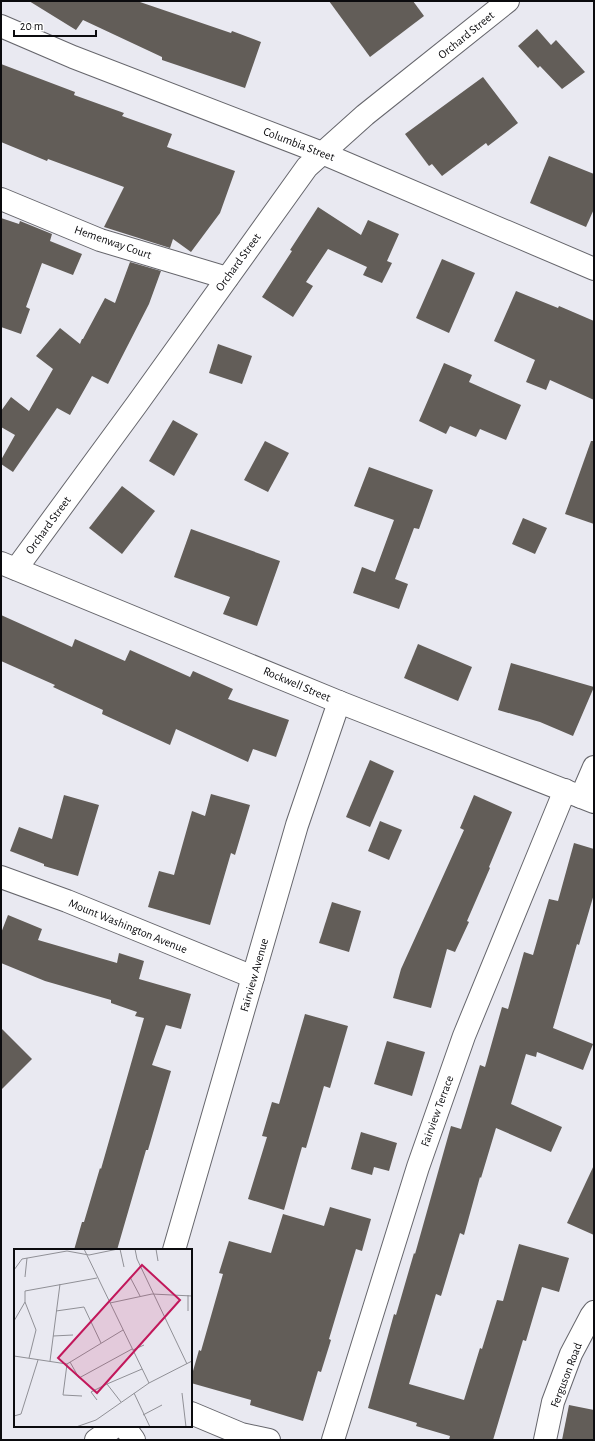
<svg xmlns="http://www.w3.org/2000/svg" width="595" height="1441" viewBox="0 0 595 1441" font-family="'Alegreya Sans',sans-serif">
<rect width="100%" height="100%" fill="#e9e9f1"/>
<g fill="#625d58">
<polygon points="29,1 137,1 231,33 232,31 261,42 245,88 162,60 162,57 83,20 76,30"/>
<polygon points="329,1 413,1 424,16 370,57"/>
<polygon points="537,29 551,45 556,40 585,72 562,89 540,66 538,68 518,46"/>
<polygon points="1,64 75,92 74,95 124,113 122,116 172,134 167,147 235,171 220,213 191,252 173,239 170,248 104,227 124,187 48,159 47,161 1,142"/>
<polygon points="483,77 518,123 488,146 486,143 442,176 432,164 429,166 405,134"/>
<polygon points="549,156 594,174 594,209 586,227 530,203"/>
<polygon points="318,207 361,235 368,220 399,234 387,261 392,263 382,283 363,275 367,267 328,249 306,282 313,286 293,317 262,297 292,251 290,250"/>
<polygon points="1,218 19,224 20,221 52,234 50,241 82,254 73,275 42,263 26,307 30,309 21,334 1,327"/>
<polygon points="442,259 475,273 449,333 416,318"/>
<polygon points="130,262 161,271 149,304 108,384 92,376 70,415 57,408 13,472 1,464 1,460 15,435 1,427 1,411 11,397 29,411 53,369 36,356 60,328 80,344 82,339 83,339 105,298 115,303"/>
<polygon points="516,291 558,308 559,306 594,321 594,400 550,380 546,390 526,382 535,360 494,341"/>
<polygon points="218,344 252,356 242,384 209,373"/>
<polygon points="444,363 472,375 469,382 521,405 506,440 480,429 476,437 450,426 446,434 419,421"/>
<polygon points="173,420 198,434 174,476 149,461"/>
<polygon points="265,441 289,453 268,492 244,480"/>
<polygon points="591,441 594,441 594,524 565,514"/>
<polygon points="369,467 433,490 419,529 414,528 395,579 408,584 399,609 353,593 362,567 375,572 394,520 354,506"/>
<polygon points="122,486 155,511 122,554 89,528"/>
<polygon points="523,518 547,528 535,554 512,544"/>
<polygon points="191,529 280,561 257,626 223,614 230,597 174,577"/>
<polygon points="1,615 72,647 75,639 125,661 130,650 190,677 193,671 233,689 228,699 289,720 276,757 253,749 248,762 176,729 170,745 102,714 103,710 53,687 55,685 1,661"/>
<polygon points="418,644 472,667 458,701 404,678"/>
<polygon points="511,663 594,687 573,736 540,722 498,710"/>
<polygon points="370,760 394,771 370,827 346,817"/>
<polygon points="211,794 250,805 235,855 231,853 210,925 148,907 159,871 174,875 192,811 205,816"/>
<polygon points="64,795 99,805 78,876 44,866 44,864 10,851 19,827 52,839"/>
<polygon points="474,795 512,812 489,867 490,868 467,921 469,922 455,952 447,949 431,1008 393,998 401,969 464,830 460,828"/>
<polygon points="380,821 402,830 389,860 368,851"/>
<polygon points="574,843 594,849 594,894 579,945 577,944 553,1028 593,1044 583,1070 537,1052 536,1057 526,1054 511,1104 562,1127 551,1152 496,1128 481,1178 480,1177 464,1235 460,1233 441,1296 436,1294 409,1384 464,1400 480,1348 482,1349 497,1300 503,1301 519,1244 569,1258 559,1292 542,1287 526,1341 523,1340 493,1440 449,1440 450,1436 416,1426 417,1423 368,1408 394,1314 396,1315 414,1253 415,1254 451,1126 461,1129 480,1065 485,1067 502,1007 508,1009 524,952 533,955 549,899 558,901"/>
<polygon points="332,902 361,911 349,952 319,943"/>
<polygon points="8,915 42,929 38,940 117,963 119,953 144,961 139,979 191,994 181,1029 166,1025 152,1065 171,1071 148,1150 146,1150 117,1250 74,1250 82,1222 84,1222 100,1168 101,1169 144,1018 135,1016 137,1012 111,1003 111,1000 45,981 1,963 1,933"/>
<polygon points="305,1014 348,1026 330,1088 324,1086 306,1148 302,1147 284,1210 248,1199 267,1137 262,1136 272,1102 279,1104"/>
<polygon points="1,1028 32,1059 1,1090"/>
<polygon points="387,1041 425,1052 412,1096 374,1084"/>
<polygon points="361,1132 397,1143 389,1171 374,1167 372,1175 351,1169"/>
<polygon points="594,1165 594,1235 567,1223"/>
<polygon points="330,1207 371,1219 362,1251 356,1249 329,1339 331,1340 321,1372 318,1371 303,1421 250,1405 251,1400 191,1383 191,1378 199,1350 201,1351 223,1274 219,1273 229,1241 271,1253 283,1214 324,1226"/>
<polygon points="569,1405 594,1410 594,1440 562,1440"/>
</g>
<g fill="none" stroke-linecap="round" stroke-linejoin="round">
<defs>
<g id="minor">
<polyline points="1,26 73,57 322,153 594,269"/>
<polyline points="1,199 100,240 227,278"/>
<polyline points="16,569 137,404 307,167 365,115 508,1"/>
<polyline points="581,797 594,767"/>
<polyline points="1,877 67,901 253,977"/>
<polyline points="174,1250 297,825 339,702"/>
<polyline points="191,1413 241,1434 269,1440"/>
<polyline points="124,1426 134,1440"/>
<polyline points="96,1440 116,1426"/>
<polyline points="333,1440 418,1167 464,1036 565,790"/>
<polyline points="545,1440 553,1402 571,1354 591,1316 594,1312"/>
</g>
<polyline id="tertiary" points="1,563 339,702 594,802"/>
</defs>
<use href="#minor" stroke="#66666c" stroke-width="24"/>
<use href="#tertiary" stroke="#66666c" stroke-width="24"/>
<use href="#minor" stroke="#fff" stroke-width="22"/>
<use href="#tertiary" stroke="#fff" stroke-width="22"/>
</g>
<g text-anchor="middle" stroke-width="3" stroke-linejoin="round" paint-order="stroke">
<g font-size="12" fill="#0b0b0e" stroke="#fff">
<text transform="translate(466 35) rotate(-39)" y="4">Orchard Street</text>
<text transform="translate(299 144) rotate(21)" y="4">Columbia Street</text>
<text transform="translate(113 242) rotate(19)" y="4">Hemenway Court</text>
<text transform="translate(238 262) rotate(-54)" y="4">Orchard Street</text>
<text transform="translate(48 525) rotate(-54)" y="4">Orchard Street</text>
<text transform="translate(297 684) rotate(23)" y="4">Rockwell Street</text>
<text transform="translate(128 926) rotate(22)" y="4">Mount Washington Avenue</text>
<text transform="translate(254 975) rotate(-74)" y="4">Fairview Avenue</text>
<text transform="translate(437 1111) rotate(-70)" y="4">Fairview Terrace</text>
<text transform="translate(566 1375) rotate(-69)" y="4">Ferguson Road</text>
</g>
</g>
<g transform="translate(14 1249)">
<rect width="178" height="178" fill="#e9e9f1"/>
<path fill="none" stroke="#909096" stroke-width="1" d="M70,0l65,134M106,0l4,18M121,0l2,10 50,105M142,0l2,12M0,21l8,-11 45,-8 22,4 29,-6M11,28l2,-19M116,28l10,19M96,54l42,-9 40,2M42,62l28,-4 17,36M174,62v-16M0,72l11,-19M39,87l20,-1M119,101l11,-5M0,107l53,8 56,-34M15,109l7,-28 -11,-28v-11l72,-13M36,112l10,-77M56,113l9,16 53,-29M53,115l-4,31 19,1M93,135l35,-15M120,144l16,34M168,144l4,34M83,151l-6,-8 16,-8 14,18M129,166l19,-10M0,167l7,-2 17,-54M62,178l20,-7 53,-37 43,-22"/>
<path fill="#c2185b" fill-opacity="0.15" stroke="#c2185b" stroke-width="2" d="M128,16l38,35 -83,93 -39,-35z"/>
<rect width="178" height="178" fill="none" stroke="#0b0b0e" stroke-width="2"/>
</g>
<rect width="595" height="1441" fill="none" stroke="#0b0b0e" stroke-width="4"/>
<path d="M14 30v6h82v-6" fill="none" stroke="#0b0b0e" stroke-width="2"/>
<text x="20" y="30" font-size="12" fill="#0b0b0e" stroke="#ffffff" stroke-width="3" paint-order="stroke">20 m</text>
</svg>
